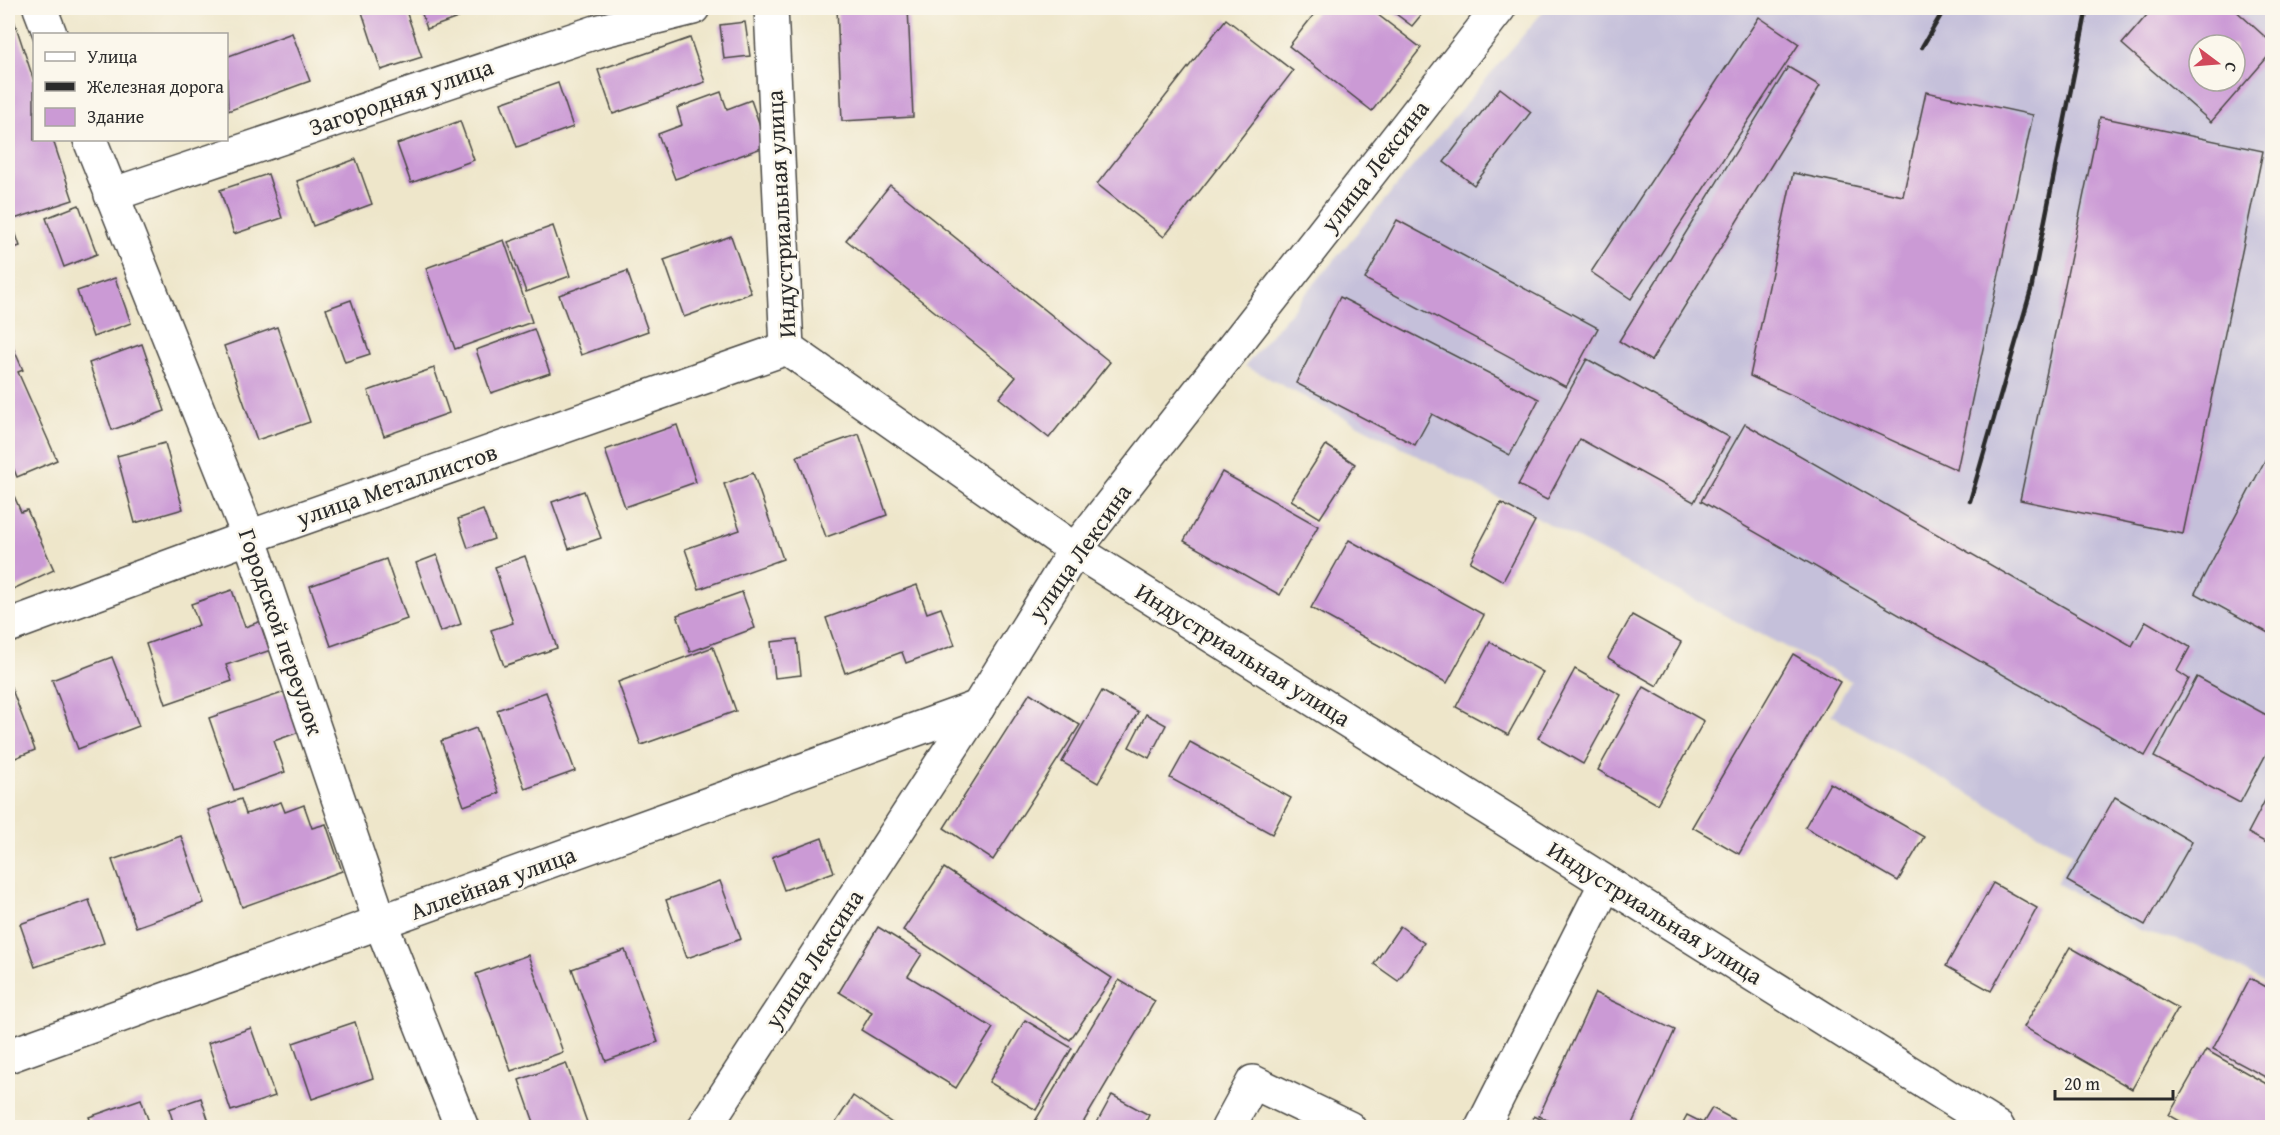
<svg xmlns="http://www.w3.org/2000/svg" width="2280" height="1135" viewBox="0 0 2280 1135" font-family="'Gentium Book Plus',serif">
<rect width="100%" height="100%" fill="#fbf7ec"/>
<filter id="ink" filterUnits="userSpaceOnUse"><feTurbulence type="fractalNoise" baseFrequency=".0167" numOctaves="2"/><feDisplacementMap in="SourceGraphic" scale="12" xChannelSelector="R" yChannelSelector="G"/><feConvolveMatrix kernelMatrix="1 2 1 2 8 2 1 2 1" color-interpolation-filters="sRGB"/></filter>
<filter id="wash" filterUnits="userSpaceOnUse"><feTurbulence type="fractalNoise" baseFrequency=".008" numOctaves="4" result="noise"/><feDisplacementMap in="SourceGraphic" scale="24" xChannelSelector="R" yChannelSelector="G"/><feGaussianBlur stdDeviation="1.35" result="paint"/><feColorMatrix in="noise" values="0 0 0 0 0 0 0 0 0 0 0 0 0 0 0 0 0 1.4 0 .05"/><feComposite in="paint" operator="in"/></filter>
<g filter="url(#wash)">
<rect width="100%" height="100%" fill="#eee6ca"/>
<path fill="#c5c0da" fill-rule="evenodd" d="M1546,8h726v978l-79,-42 -51,-13 -86,-48 16,-30 -241,-138 20,-34 -606,-315zM2199,45h36v36h-36z"/>
<g id="blocks">
<g fill="#cb9ad5" fill-rule="evenodd">
<polygon points="8,8 10,8 34,81 34,140 53,140 73,200 11,220 20,246 8,250"/>
<polygon points="365,8 405,8 422,57 381,70 361,9"/>
<polygon points="420,8 475,8 477,11 427,29"/>
<polygon points="837,8 908,8 913,117 842,121"/>
<polygon points="1319,8 1369,8 1421,48 1372,111 1289,46"/>
<polygon points="1388,8 1427,8 1412,26"/>
<path d="M2153,8h80l39,35v9l-61,70 -89,-78zM2199,45h36v36h-36z"/>
<polygon points="1759,17 1799,44 1631,299 1591,272"/>
<polygon points="1226,19 1293,71 1164,237 1097,184"/>
<polygon points="745,22 750,56 724,59 720,25"/>
<polygon points="292,33 310,81 228,111 226,57"/>
<polygon points="690,38 705,82 613,114 598,70"/>
<polygon points="1788,67 1820,86 1651,361 1619,341"/>
<polygon points="558,83 573,127 517,147 501,103"/>
<polygon points="1500,88 1531,112 1474,185 1444,162"/>
<polygon points="721,92 727,109 751,100 767,146 675,179 658,134 682,125 677,108"/>
<polygon points="1926,92 2033,115 1957,470 1750,376 1793,173 1903,196"/>
<polygon points="2100,117 2263,151 2183,534 2020,500"/>
<polygon points="460,121 474,160 411,183 397,144"/>
<polygon points="356,159 372,204 313,226 297,181"/>
<polygon points="268,174 282,218 234,234 220,190"/>
<polygon points="890,185 1110,362 1049,438 999,398 1016,377 846,240"/>
<polygon points="79,205 97,254 64,267 46,218"/>
<polygon points="1397,220 1598,328 1566,387 1365,279"/>
<polygon points="553,226 570,276 526,292 508,242"/>
<polygon points="731,236 751,293 684,317 664,260"/>
<polygon points="504,240 532,322 455,349 426,268"/>
<polygon points="627,271 648,331 581,355 559,295"/>
<polygon points="115,278 131,323 93,337 77,291"/>
<polygon points="1340,297 1539,399 1510,455 1432,414 1415,445 1296,383"/>
<polygon points="351,300 370,354 345,362 326,309"/>
<polygon points="277,327 310,422 257,440 224,346"/>
<polygon points="534,329 550,373 491,393 476,350"/>
<polygon points="8,336 23,370 18,372 57,460 17,477 8,455"/>
<polygon points="142,344 165,411 112,430 89,363"/>
<polygon points="1587,359 1729,437 1694,502 1580,439 1547,500 1518,485"/>
<polygon points="434,368 449,413 384,436 368,391"/>
<polygon points="1745,424 2132,646 2146,621 2190,647 2177,671 2189,679 2145,756 1701,501"/>
<polygon points="677,425 696,482 625,507 605,450"/>
<polygon points="859,434 887,515 826,537 797,456"/>
<polygon points="165,443 183,509 135,523 117,456"/>
<polygon points="1326,445 1355,464 1320,518 1291,500"/>
<polygon points="2272,447 2272,635 2195,593"/>
<polygon points="1222,472 1318,526 1280,595 1184,541"/>
<polygon points="753,473 783,559 699,589 685,549 740,530 724,484"/>
<polygon points="8,482 21,512 27,510 54,570 11,590 8,583"/>
<polygon points="584,491 601,538 569,549 552,502"/>
<polygon points="1501,503 1535,521 1503,581 1470,562"/>
<polygon points="483,510 494,539 468,548 458,519"/>
<polygon points="1349,540 1484,615 1447,683 1311,608"/>
<polygon points="437,555 461,624 440,632 416,563"/>
<polygon points="525,556 557,648 504,666 491,630 513,623 495,567"/>
<polygon points="386,559 407,619 331,646 310,586"/>
<polygon points="917,585 927,613 941,608 955,645 906,663 902,652 845,673 826,618"/>
<polygon points="232,590 245,627 264,620 274,649 226,665 232,681 166,704 146,644 199,625 191,604"/>
<polygon points="742,592 755,628 690,652 677,615"/>
<polygon points="1632,615 1681,642 1657,686 1608,658"/>
<polygon points="797,639 801,675 775,678 771,642"/>
<polygon points="1490,642 1543,672 1508,735 1456,707"/>
<polygon points="713,647 736,711 641,745 618,682"/>
<polygon points="1793,654 1840,682 1739,854 1692,827"/>
<polygon points="112,657 139,726 78,749 52,680"/>
<polygon points="1575,669 1621,695 1583,764 1538,738"/>
<polygon points="2197,677 2272,718 2272,743 2240,803 2154,757"/>
<polygon points="11,687 35,750 8,761 8,688"/>
<polygon points="1644,687 1704,721 1657,804 1598,770"/>
<polygon points="288,691 302,731 274,741 285,772 234,790 209,718"/>
<polygon points="1102,691 1138,712 1098,783 1062,762"/>
<polygon points="546,692 575,771 525,789 497,710"/>
<polygon points="1030,693 1080,725 993,860 944,828"/>
<polygon points="1146,714 1166,725 1149,758 1129,747"/>
<polygon points="476,728 499,793 464,806 441,741"/>
<polygon points="1190,742 1291,798 1272,834 1170,778"/>
<polygon points="1830,783 1924,837 1898,881 1805,827"/>
<polygon points="2272,787 2272,846 2248,833"/>
<polygon points="2115,797 2192,842 2145,925 2067,881"/>
<polygon points="241,799 246,814 281,802 285,812 304,805 312,828 326,824 342,871 242,907 208,810"/>
<polygon points="181,836 204,903 136,927 112,860"/>
<polygon points="822,838 834,872 784,890 772,857"/>
<polygon points="944,868 1112,978 1070,1040 903,930"/>
<polygon points="720,881 741,939 687,958 666,900"/>
<polygon points="1993,883 2037,908 1991,991 1946,966"/>
<polygon points="89,900 104,943 35,967 20,924"/>
<polygon points="1400,926 1424,943 1398,981 1374,964"/>
<polygon points="878,927 922,954 908,976 993,1028 956,1088 861,1030 872,1012 839,992"/>
<polygon points="2070,947 2178,1008 2132,1089 2024,1027"/>
<polygon points="625,950 658,1042 606,1061 572,969"/>
<polygon points="528,955 563,1052 511,1071 476,974"/>
<polygon points="2250,978 2272,990 2272,1072 2269,1079 2213,1049"/>
<polygon points="1119,980 1155,1001 1080,1128 1031,1128"/>
<polygon points="1595,993 1675,1030 1630,1128 1564,1128 1539,1116"/>
<polygon points="1025,1020 1072,1048 1036,1110 989,1082"/>
<polygon points="355,1022 373,1078 312,1099 293,1043"/>
<polygon points="251,1028 275,1096 231,1111 208,1043"/>
<polygon points="2206,1050 2272,1087 2272,1128 2192,1128 2169,1115"/>
<polygon points="566,1063 589,1128 536,1128 519,1080"/>
<polygon points="1112,1095 1149,1115 1143,1128 1094,1128"/>
<polygon points="853,1096 899,1128 832,1128"/>
<polygon points="201,1098 211,1128 175,1128 169,1109"/>
<polygon points="141,1099 151,1128 93,1128 89,1117"/>
<polygon points="1712,1108 1749,1128 1680,1128 1687,1115 1703,1123"/>
<polygon points="1534,1116 1559,1128 1529,1128"/>
</g>
</g>
</g>
<g filter="url(#ink)">
<use href="#blocks" fill-opacity="0" stroke="#484743" stroke-width="1.5"/>
<g fill="none" stroke-linecap="round" stroke-linejoin="round">
<defs>
<g id="minor">
<polyline points="40,8 50,34"/>
<polyline points="771,8 787,348 1075,550 1998,1128"/>
<polyline points="90,140 249,537 381,924 462,1128"/>
<polyline points="111,195 596,32 693,8"/>
<polyline points="8,626 249,537 787,348"/>
<polyline points="8,1056 978,707"/>
<polyline points="704,1128 978,707 1075,550 1499,8"/>
<polyline points="1228,1128 1253,1082 1349,1128"/>
<polyline points="1482,1128 1606,883"/>
</g>
</defs>
<use href="#minor" stroke="#484743" stroke-width="36"/>
<use href="#minor" stroke="#fff" stroke-width="33"/>
<g stroke="#2b2b2b" stroke-width="4.5">
<polyline points="1922,47 1945,8"/>
<polyline points="1970,501 2031,290 2087,8"/>
</g>
</g>
</g>
<g text-anchor="middle" stroke-width="5" stroke-linejoin="round" paint-order="stroke">
<g font-size="24" fill="#2b2b2b" stroke="#fbf7ec">
<text transform="translate(401 97) rotate(-19)" y="8">Загородняя улица</text>
<text transform="translate(1375 166) rotate(-52)" y="8">улица Лексина</text>
<text transform="translate(781 214) rotate(-93)" y="8">Индустриальная улица</text>
<text transform="translate(397 485) rotate(-19)" y="8">улица Металлистов</text>
<text transform="translate(1080 552) rotate(-55)" y="8">улица Лексина</text>
<text transform="translate(281 632) rotate(71)" y="8">Городской переулок</text>
<text transform="translate(1243 655) rotate(32)" y="8">Индустриальная улица</text>
<text transform="translate(493 883) rotate(-20)" y="8">Аллейная улица</text>
<text transform="translate(1655 913) rotate(32)" y="8">Индустриальная улица</text>
<text transform="translate(814 959) rotate(-57)" y="8">улица Лексина</text>
</g>
</g>
<rect width="2280" height="1135" fill="none" stroke="#fbf7ec" stroke-width="30"/>
<rect x="33" y="33" width="195" height="108" fill="#fbf7ec" stroke="#a8a59f" stroke-width="1.5"/>
<rect x="45" y="52" width="30" height="9" fill="#ffffff" stroke="#a8a59f" stroke-width="1.5"/>
<text x="87" y="63" font-size="18" fill="#2b2b2b">Улица</text>
<rect x="45" y="82" width="30" height="9" fill="#2b2b2b" stroke="#a8a59f" stroke-width="1.5"/>
<text x="87" y="93" font-size="18" fill="#2b2b2b">Железная дорога</text>
<rect x="45" y="108" width="30" height="18" fill="#cb9ad5" stroke="#a8a59f" stroke-width="1.5"/>
<text x="87" y="123" font-size="18" fill="#2b2b2b">Здание</text>
<g transform="translate(2217 63) rotate(106)"><circle r="28" fill="#fbf7ec" stroke="#a8a59f" stroke-width="1.5"/>
<path d="M0-4.5L10 22L0 15L-10 22Z" fill="#d1495b"/>
<text y="-9" font-size="16" font-weight="bold" text-anchor="middle" fill="#2b2b2b">С</text>
</g>
<path d="M2055 1090v9h118v-9" fill="none" stroke="#2b2b2b" stroke-width="3"/>
<text x="2064" y="1090" font-size="18" fill="#2b2b2b" stroke="#fbf7ec" stroke-width="4.5" paint-order="stroke">20 m</text>
</svg>
